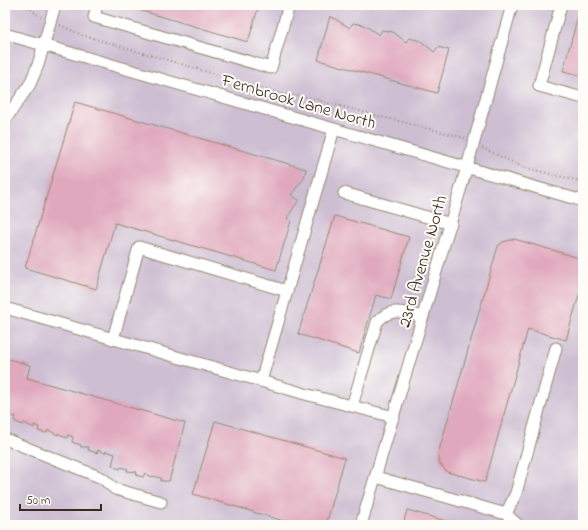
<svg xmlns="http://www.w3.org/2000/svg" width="588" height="530" viewBox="0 0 588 530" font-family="'Indie Flower',sans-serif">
<rect width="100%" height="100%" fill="#fdfcf7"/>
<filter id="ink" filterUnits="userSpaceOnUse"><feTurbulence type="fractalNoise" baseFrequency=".025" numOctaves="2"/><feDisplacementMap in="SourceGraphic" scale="8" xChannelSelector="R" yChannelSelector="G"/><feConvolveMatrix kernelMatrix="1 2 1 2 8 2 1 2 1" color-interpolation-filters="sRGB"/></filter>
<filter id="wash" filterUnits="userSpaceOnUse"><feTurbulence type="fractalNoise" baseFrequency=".012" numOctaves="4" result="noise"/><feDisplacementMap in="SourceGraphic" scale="16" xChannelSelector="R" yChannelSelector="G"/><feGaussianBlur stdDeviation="0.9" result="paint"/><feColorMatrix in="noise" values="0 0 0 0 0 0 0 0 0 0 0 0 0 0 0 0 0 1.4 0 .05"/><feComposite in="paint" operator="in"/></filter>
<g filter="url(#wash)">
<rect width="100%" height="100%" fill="#ebe5c6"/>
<polygon fill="#cdbed2" points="5,5 583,5 583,525 19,525 5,519"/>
<g id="blocks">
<g fill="#e0a8bd">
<polygon points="122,5 259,5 248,42"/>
<polygon points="581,5 583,5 583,76 563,71"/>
<polygon points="330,16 350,28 353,23 364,25 379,35 382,30 393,32 406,42 409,38 421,41 434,52 438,47 449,50 437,93 318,60"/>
<polygon points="75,102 306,169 304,178 291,195 299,200 287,218 291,221 276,270 115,223 96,289 25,268"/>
<polygon points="335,216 409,237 391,299 376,295 359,353 298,334"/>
<polygon points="514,239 576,257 580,262 583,268 583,281 566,340 528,329 485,482 447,472 440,464 438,454 498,246 503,242"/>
<polygon points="5,358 30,365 27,378 185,423 169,481 161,481 161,478 153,476 152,477 145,473 143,477 136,475 137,472 127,471 128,469 121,467 120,469 117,468 112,465 115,454 106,451 105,453 98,450 97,453 88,450 89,447 81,447 81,445 72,442 73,437 68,435 67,438 58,433 58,435 48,430 47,433 38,431 39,427 34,425 34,428 24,423 23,425 18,423 14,421 16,416 14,417 12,415 5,414"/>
<polygon points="215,421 345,458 326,525 297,525 193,494"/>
<polygon points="407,510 460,525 403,525"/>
</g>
</g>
</g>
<g filter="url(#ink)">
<use href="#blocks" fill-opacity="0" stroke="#938872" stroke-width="1"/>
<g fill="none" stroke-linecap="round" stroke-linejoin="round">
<defs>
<g id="minor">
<polyline points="97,5 94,17 271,68 289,5"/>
<polyline points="561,5 539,86 583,98"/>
<polyline points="5,34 583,201"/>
<polyline points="5,120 30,84 38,65 55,5"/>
<polyline points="344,193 451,224"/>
<polyline points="5,308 261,381 334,129"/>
<polyline points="113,339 139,247 287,291"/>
<polyline points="261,381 305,394 394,417"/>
<path d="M352,406l25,-84c14,-16 28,-9 46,-5"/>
<polyline points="5,439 102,478 115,489 161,502"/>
<polyline points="376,477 506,514 518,525"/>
<polyline points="506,514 516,493 556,348"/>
<polyline points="361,525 467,167 512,5"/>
</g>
</defs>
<use href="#minor" stroke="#938872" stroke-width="13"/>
<g stroke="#938872" stroke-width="2" stroke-dasharray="1 3" stroke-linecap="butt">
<polyline points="24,5 41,17"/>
<path d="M60,25l22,10 194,57c16,5 32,3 48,10l141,36"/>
<polyline points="482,148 523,167 583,182"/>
</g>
<use href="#minor" stroke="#fff" stroke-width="11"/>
</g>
</g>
<g text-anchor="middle" stroke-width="4" stroke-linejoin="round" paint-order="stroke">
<g font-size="18" fill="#3b2a1e" stroke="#fdfcf7">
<text transform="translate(299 101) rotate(16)" y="6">Fernbrook Lane North</text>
<text transform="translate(422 261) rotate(-74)" y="6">23rd Avenue North</text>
</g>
</g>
<rect width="588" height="530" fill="none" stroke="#fdfcf7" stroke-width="20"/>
<path d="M20 504v6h81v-6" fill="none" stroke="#3b2a1e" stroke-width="2"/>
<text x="26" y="504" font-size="12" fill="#3b2a1e" stroke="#fdfcf7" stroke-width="3" paint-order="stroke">50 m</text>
</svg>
